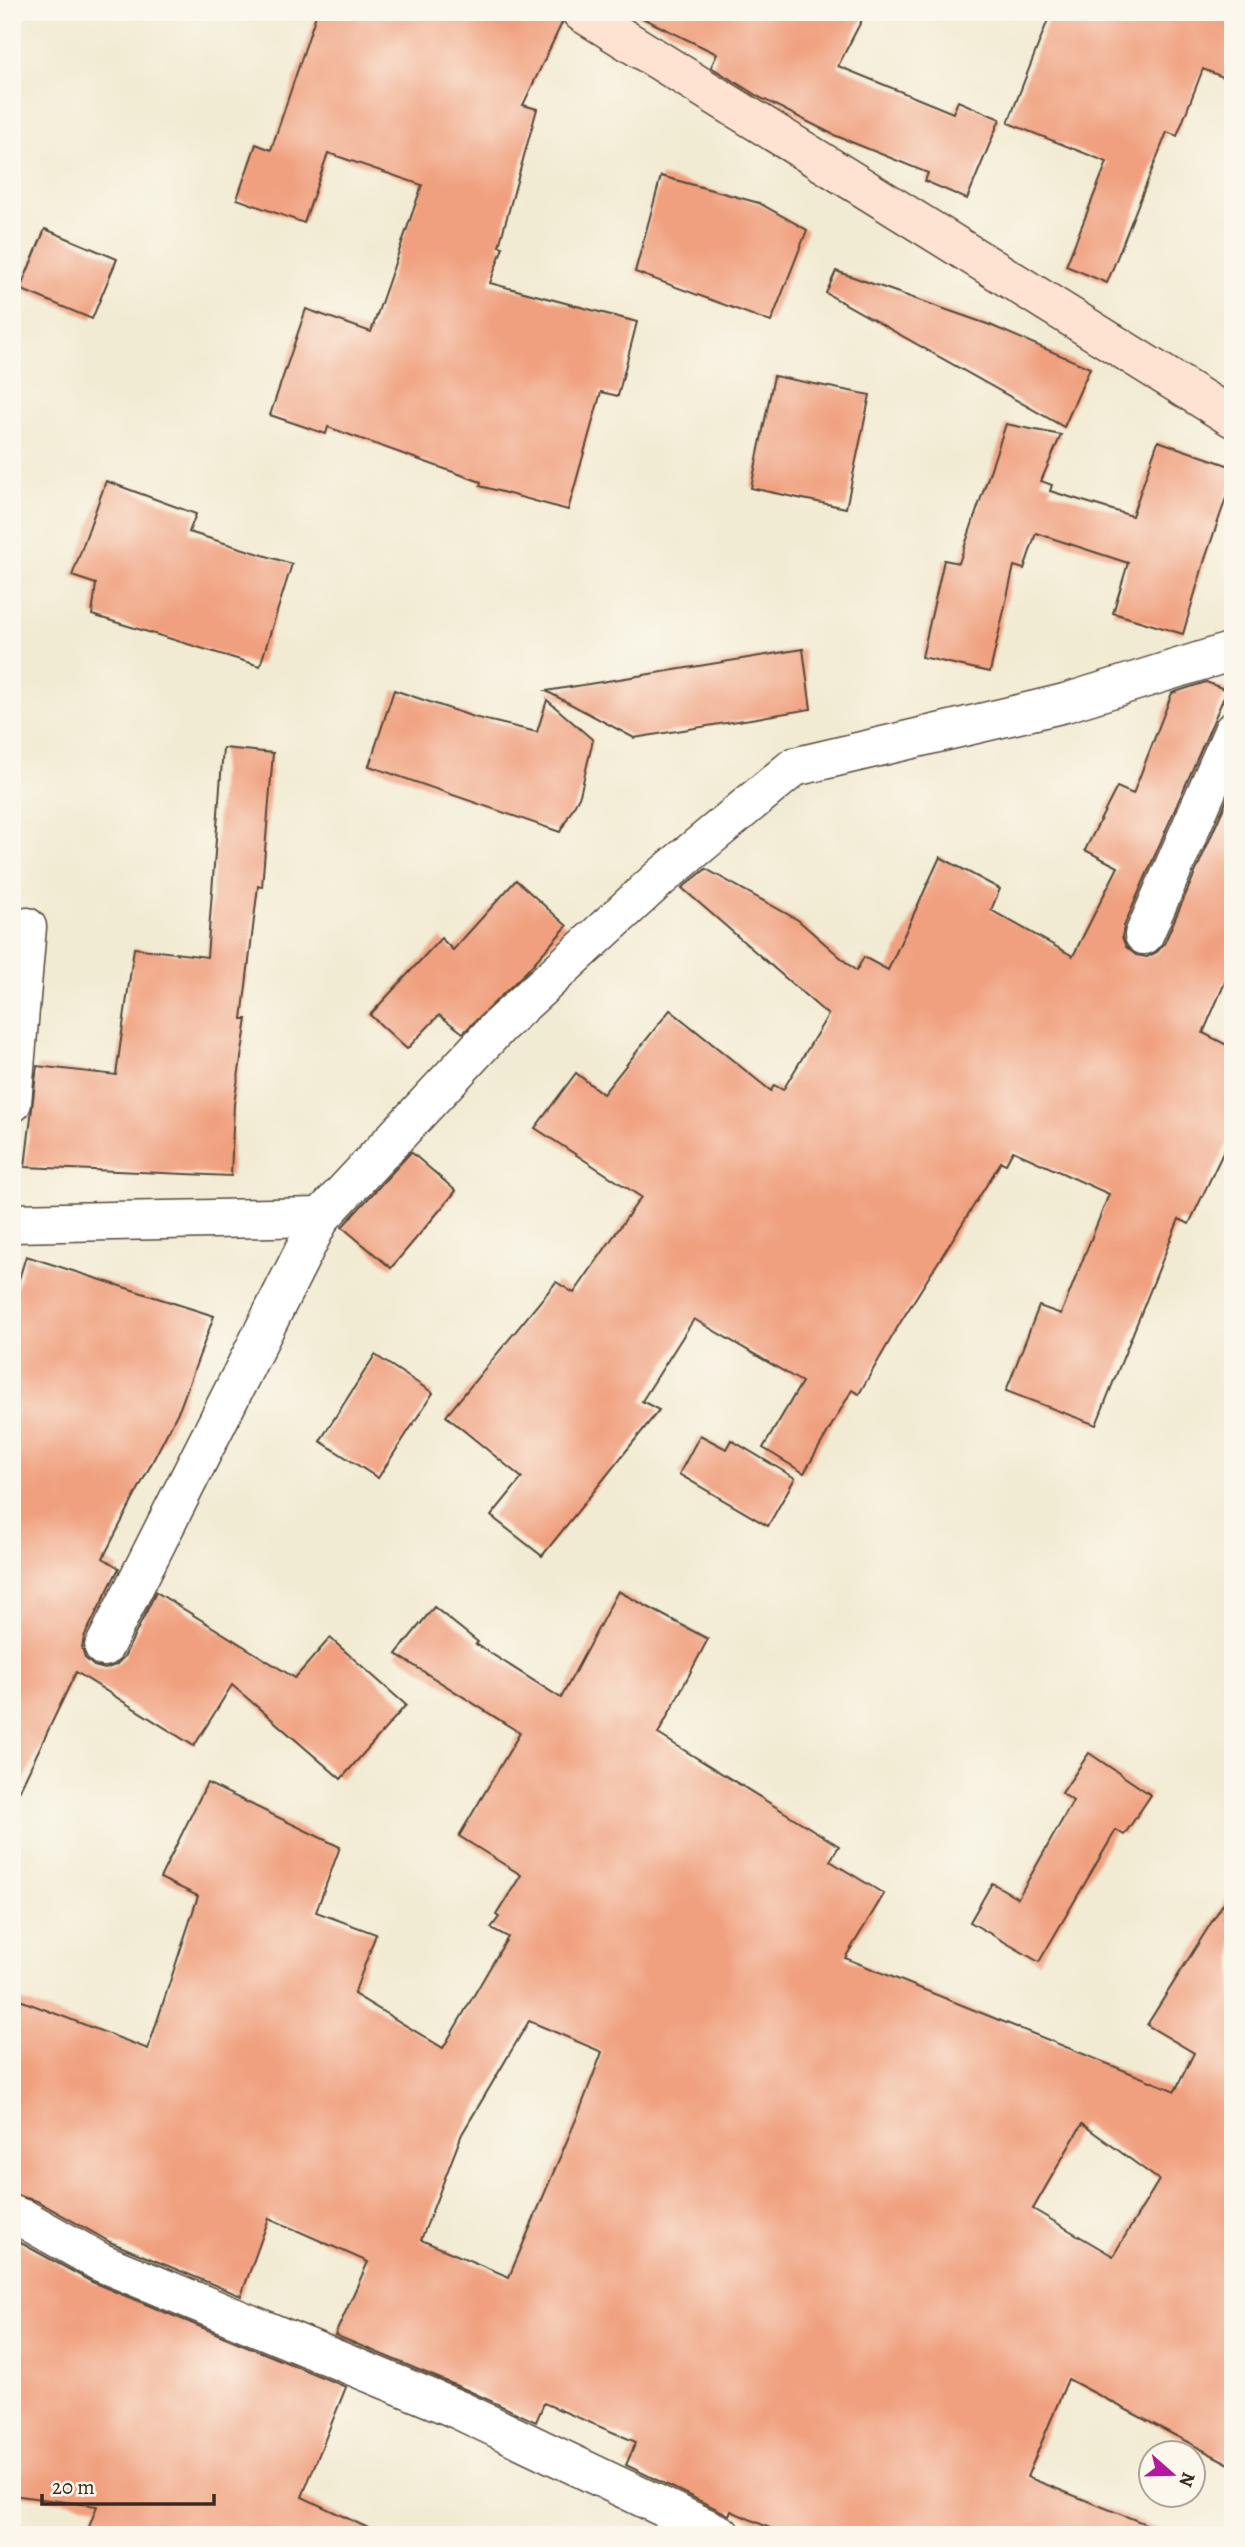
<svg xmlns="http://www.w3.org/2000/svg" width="1245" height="2547" viewBox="0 0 1245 2547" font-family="Alegreya,serif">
<rect width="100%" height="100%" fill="#fbf7ec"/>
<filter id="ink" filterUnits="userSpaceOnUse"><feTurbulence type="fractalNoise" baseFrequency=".0143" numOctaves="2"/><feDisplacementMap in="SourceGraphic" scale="14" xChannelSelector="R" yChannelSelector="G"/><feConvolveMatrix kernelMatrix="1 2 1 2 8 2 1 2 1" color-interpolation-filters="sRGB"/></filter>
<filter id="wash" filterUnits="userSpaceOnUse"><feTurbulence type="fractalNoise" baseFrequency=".00686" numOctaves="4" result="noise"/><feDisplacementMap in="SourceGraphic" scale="28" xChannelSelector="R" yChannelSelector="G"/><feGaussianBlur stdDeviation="1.57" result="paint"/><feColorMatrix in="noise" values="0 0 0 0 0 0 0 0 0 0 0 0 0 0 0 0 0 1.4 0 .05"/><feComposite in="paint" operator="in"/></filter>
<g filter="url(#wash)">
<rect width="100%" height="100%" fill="#f2ebd3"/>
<g id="blocks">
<g fill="#f0a07f" fill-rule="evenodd">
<polygon points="317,12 559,12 562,23 523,105 537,109 499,246 503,247 490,283 637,322 618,396 601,392 568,510 480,486 481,482 328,427 326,434 270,415 306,309 371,332 422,185 328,153 304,223 237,199 256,144 271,150"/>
<polygon points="630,12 866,12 838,66 953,113 958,101 1000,119 967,199 925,181 928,173 834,135 759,97 711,67 717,54"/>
<polygon points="1051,12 1233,12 1233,81 1203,69 1177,136 1167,132 1107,283 1066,266 1107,162 1008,123"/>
<polygon points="661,176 759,203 807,230 771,322 635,272"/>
<polygon points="45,229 117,259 92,319 20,289"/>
<polygon points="836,271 990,325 1090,368 1064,427 826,293"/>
<polygon points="774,376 870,395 846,508 751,488"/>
<polygon points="1006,424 1061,435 1041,481 1052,485 1050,491 1132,516 1158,441 1233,467 1233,478 1205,559 1183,634 1113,613 1128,563 1036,533 1024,569 1014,566 990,672 922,657 944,560 959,563"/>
<polygon points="106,481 196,514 189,532 292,564 260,666 92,615 96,584 72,576"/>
<polygon points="803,649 811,709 634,738 546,691"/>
<polygon points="1206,682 1227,690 1124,926 1122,937 1126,947 1136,955 1147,957 1157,952 1164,944 1233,786 1233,964 1203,1033 1233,1048 1233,1132 1189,1224 1179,1219 1096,1425 1006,1391 1039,1306 1061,1314 1109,1194 1013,1151 1006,1164 1001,1162 900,1323 859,1394 852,1390 804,1473 763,1448 802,1382 694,1319 642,1401 659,1410 542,1556 491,1516 522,1478 446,1416 556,1282 574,1293 641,1197 535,1128 576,1073 603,1094 670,1010 771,1091 774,1085 783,1090 828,1015 682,888 706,869 798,920 856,971 864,957 888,970 940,857 1000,889 991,910 1073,956 1118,867 1085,850 1117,787 1133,794 1172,693"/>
<polygon points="394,690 474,717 537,732 547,700 593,740 580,795 560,832 369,766"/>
<polygon points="223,748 273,753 262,887 258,886 242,1019 247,1019 234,1104 231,1176 25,1167 37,1066 116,1075 134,948 207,957"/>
<polygon points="516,880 567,926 527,971 463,1033 439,1015 407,1049 370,1015 441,938 453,950"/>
<polygon points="411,1152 456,1191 391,1268 342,1227"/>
<polygon points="26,1256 214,1316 180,1408 103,1558 119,1568 84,1637 82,1648 85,1658 94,1666 105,1669 116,1665 124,1657 156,1592 295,1678 330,1638 406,1705 341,1779 232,1685 194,1746 76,1672 12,1806 12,1302"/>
<polygon points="375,1355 433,1393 378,1478 320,1441"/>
<polygon points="700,1435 726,1449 731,1440 795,1478 768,1526 679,1474"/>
<path d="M618,1591l90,48 -50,95 181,112 -9,15 54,33 -39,64 330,133 19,-38 -47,-28 86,-137v578l-165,-87 -41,98 139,55 -1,3h-379l-55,-24 -2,4 -103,-50 10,-23 -92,-39 -8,19 -69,-32 -132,-55 33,-73 -99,-44 -28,78 -131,-54 -73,-41 -25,-7v-197l136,52 50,-153 -38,-18 47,-95 133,64 -24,65 60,22 -22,60 89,54 65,-111 -17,-9 8,-11 -3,-2 25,-40 -62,-39 61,-103 -124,-79 38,-47 44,35 -2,2 85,54zM529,2021l73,31 -24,63 -69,162 -88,-37 41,-106zM1082,2124l77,56 -46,76 -80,-47z"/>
<polygon points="1089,1753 1151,1795 1124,1835 1116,1830 1039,1962 970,1922 992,1883 1018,1898 1073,1801 1062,1793"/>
<polygon points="12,2238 92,2282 346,2387 302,2497 383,2535 86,2535 97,2506 12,2495"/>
</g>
</g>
</g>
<g filter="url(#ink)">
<use href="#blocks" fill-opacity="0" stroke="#564739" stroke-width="2"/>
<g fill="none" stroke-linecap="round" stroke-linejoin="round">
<defs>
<g id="minor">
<polyline points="1144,935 1233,731"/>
<polyline points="12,1103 27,927"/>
<polyline points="12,1223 321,1217"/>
<polyline points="104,1647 321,1217 499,1026 660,878 794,767 1065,703 1233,651"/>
<polyline points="12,2215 26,2220 100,2262 459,2410 721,2535"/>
</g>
<polyline id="secondary" points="581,12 1233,418"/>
</defs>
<use href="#minor" stroke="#564739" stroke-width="41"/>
<use href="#secondary" stroke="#564739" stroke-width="41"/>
<use href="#minor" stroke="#fff" stroke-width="38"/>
<use href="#secondary" stroke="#fee3d2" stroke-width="38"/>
</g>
</g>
<rect width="1245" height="2547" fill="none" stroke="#fbf7ec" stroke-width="42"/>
<g transform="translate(1172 2474) rotate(110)"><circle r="33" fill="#fbf7ec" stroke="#aea59a" stroke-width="2"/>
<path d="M0-5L12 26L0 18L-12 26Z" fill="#b5179e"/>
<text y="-10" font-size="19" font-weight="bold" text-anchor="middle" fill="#3b2a1e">N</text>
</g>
<path d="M42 2494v10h172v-10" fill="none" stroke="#3b2a1e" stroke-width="3.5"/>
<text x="52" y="2494" font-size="21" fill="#3b2a1e" stroke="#fbf7ec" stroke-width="5" paint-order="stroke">20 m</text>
</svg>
